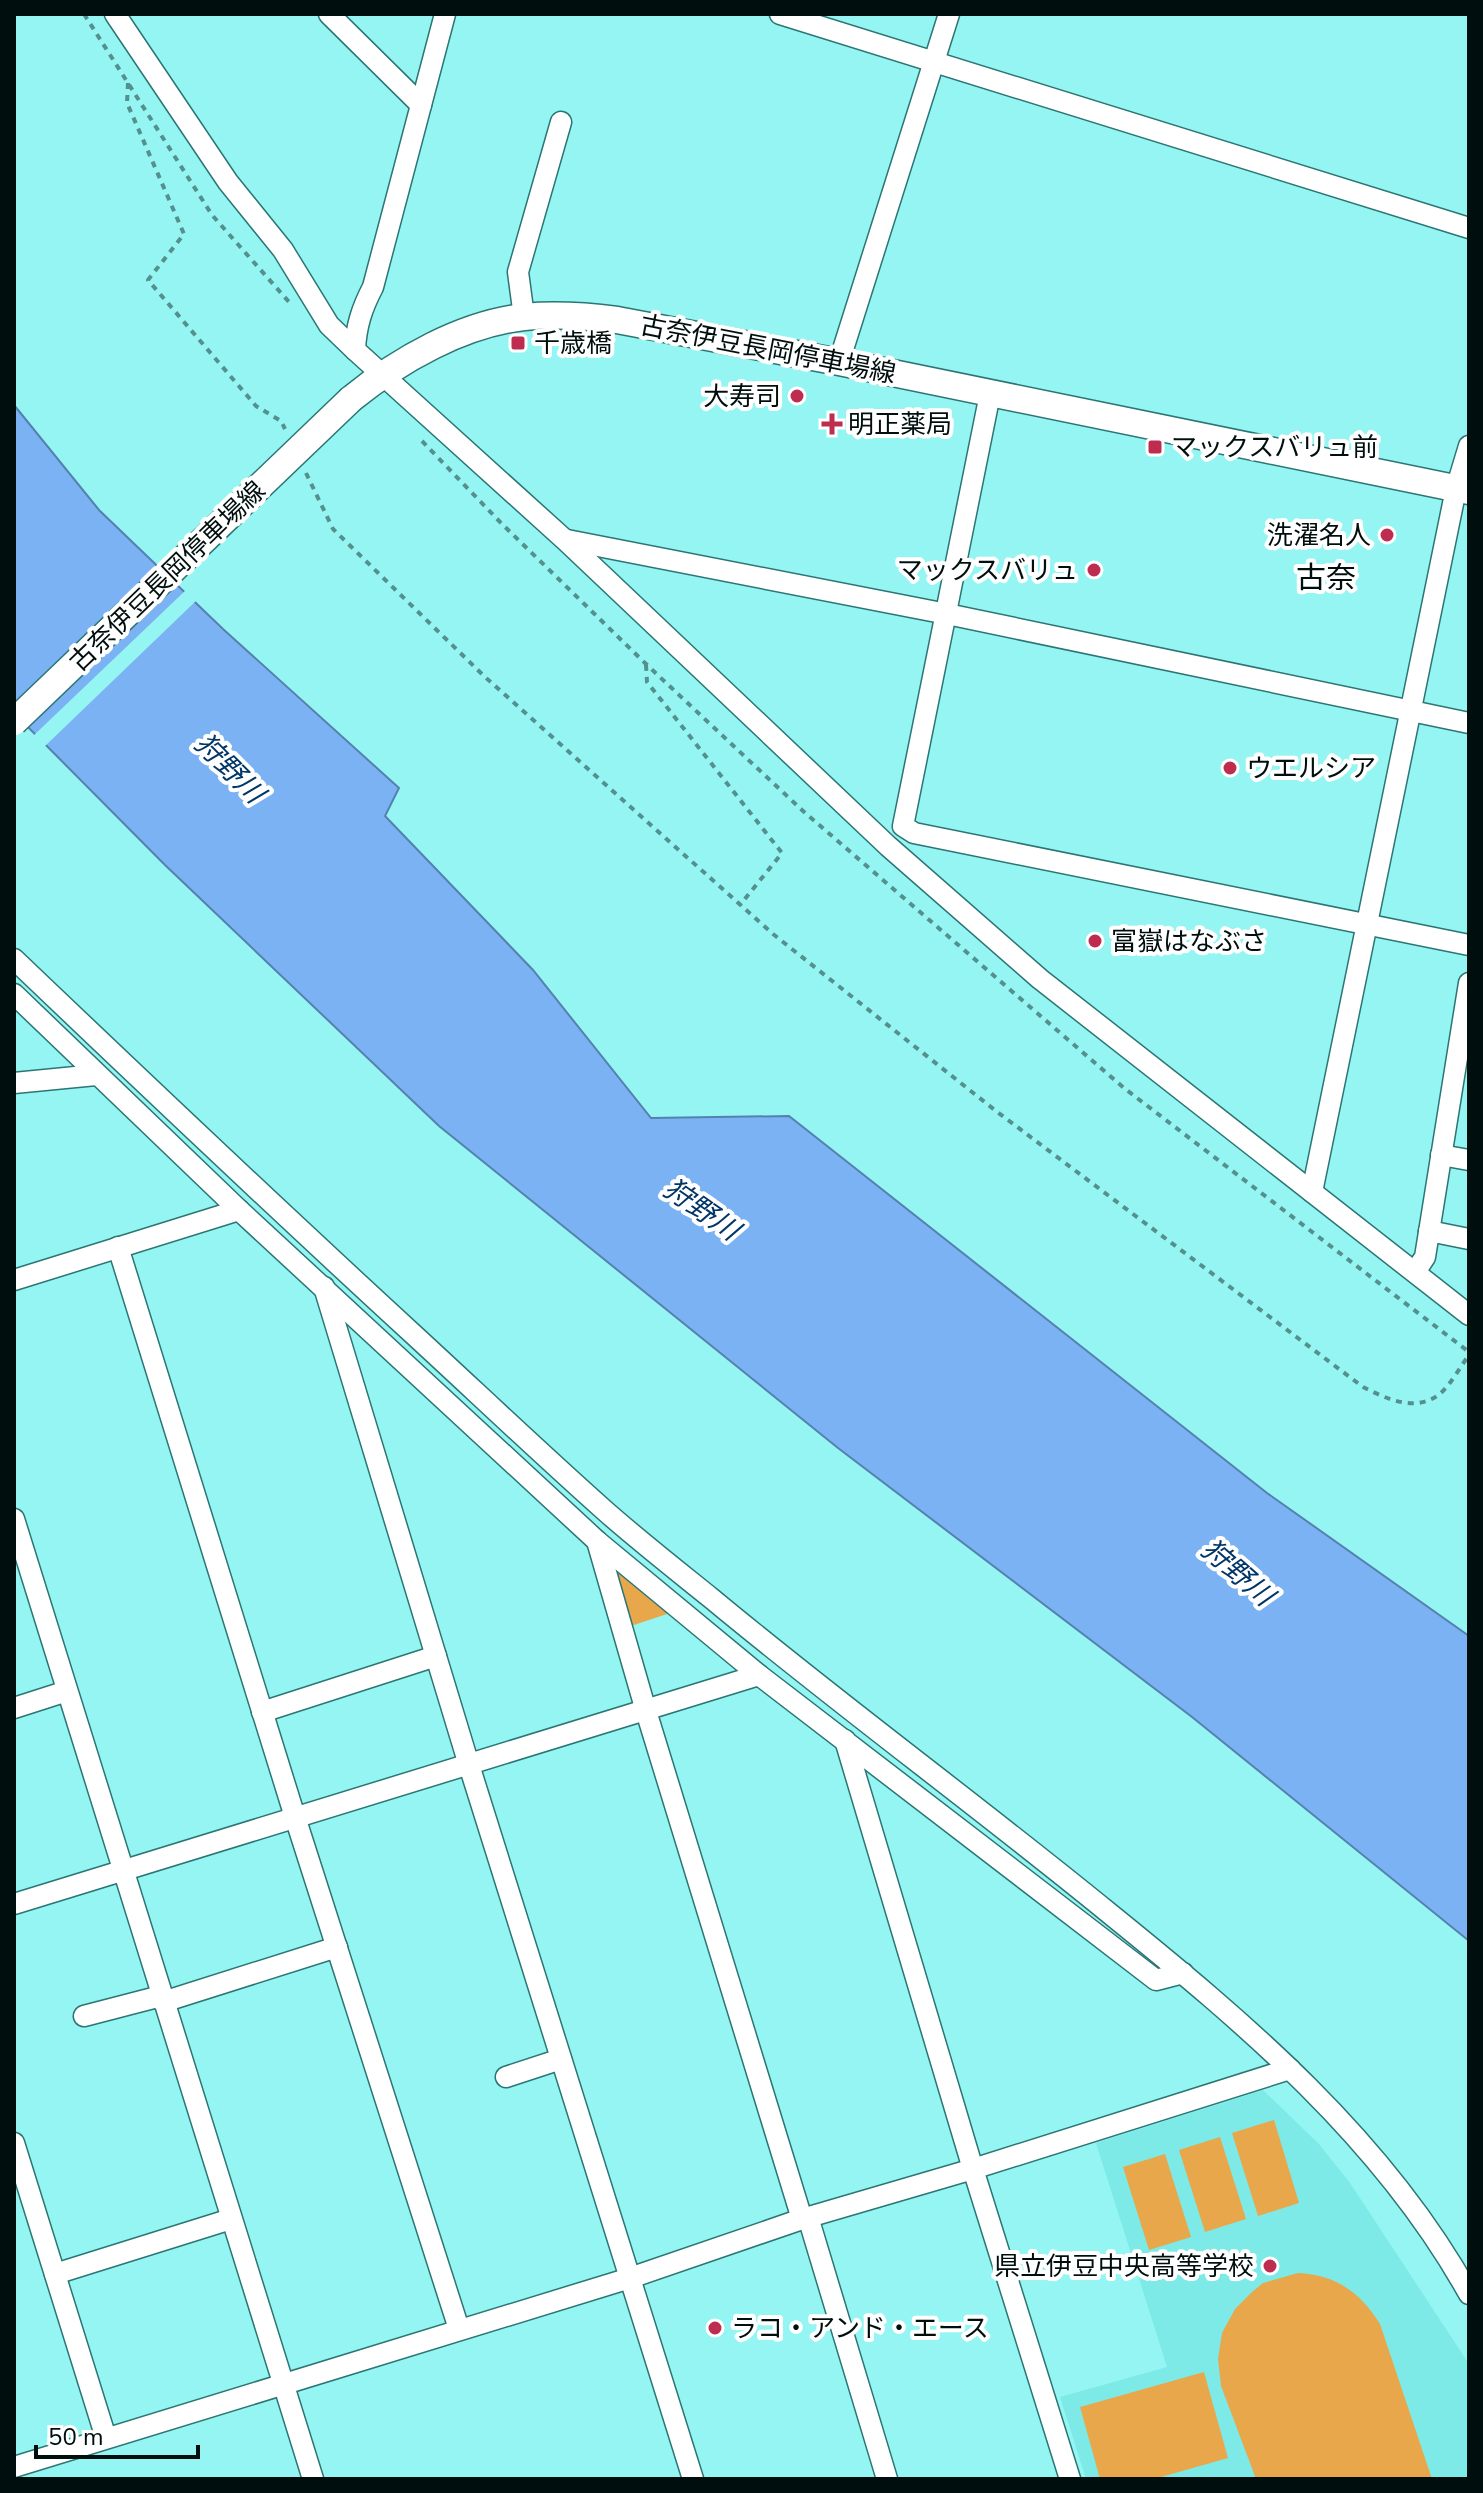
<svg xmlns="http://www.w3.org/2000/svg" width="1483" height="2493" viewBox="0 0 1483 2493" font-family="'Nunito Sans','Noto Sans JP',sans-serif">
<rect width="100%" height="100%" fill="#95f5f2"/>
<polygon fill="#7deae7" points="1263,2090 1319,2144 1350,2183 1469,2364 1469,2479 1086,2479 1060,2397 1167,2367 1096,2143"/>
<g fill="#e8a74b">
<polygon points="617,1564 670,1613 631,1626 611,1568"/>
<polygon points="1274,2120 1299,2203 1258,2216 1232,2133"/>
<polygon points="1220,2137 1246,2219 1205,2232 1179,2150"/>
<polygon points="1165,2154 1191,2237 1149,2250 1123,2167"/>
<path d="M1298,2273c38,2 62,19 82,51l52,155h-176l-35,-93 -3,-27 4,-26 13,-24 17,-17 11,-9z"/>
<polygon points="1204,2372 1228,2458 1154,2479 1100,2479 1080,2407"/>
</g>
<polygon fill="#7ab2f3" stroke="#5581ae" stroke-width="2" points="14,405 99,510 223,629 399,788 385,816 533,970 651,1118 789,1116 1267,1493 1469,1636 1469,1941 1192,1717 838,1448 439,1126 165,865 14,713"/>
<polygon fill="#95f5f2" points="187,589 198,599 43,748 32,737"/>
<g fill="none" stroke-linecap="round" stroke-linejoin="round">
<defs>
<g id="minor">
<polyline points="115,14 228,182 283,250 329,325 355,350 564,539 888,846 1040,979 1469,1315"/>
<polyline points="329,14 421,105"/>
<polyline points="780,14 1469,228"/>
<polyline points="524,317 518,272 561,122"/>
<path d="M355,350c1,-24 7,-42 18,-63l72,-273"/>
<polyline points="839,362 949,14"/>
<polyline points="990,394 903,826 914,833 1469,945"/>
<polyline points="567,540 947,614 1469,723"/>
<path d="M14,959c132,126 265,252 399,375 63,58 126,118 190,175 35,31 72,60 108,89 130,108 267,208 398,315 136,110 274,226 360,381"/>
<polyline points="14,994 239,1210 597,1541 759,1675 1156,1980 1183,1973"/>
<polyline points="14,1083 96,1075"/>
<polyline points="1441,1155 1469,1160"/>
<polyline points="1312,1192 1456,489 1469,446"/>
<polyline points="1429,1231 1469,1239"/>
<polyline points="118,1247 295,1817 459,2329"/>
<polyline points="1415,1272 1425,1257 1469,983"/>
<polyline points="14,1280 239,1210"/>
<polyline points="324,1287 469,1765 693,2479"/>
<polyline points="14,1519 313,2479"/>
<polyline points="597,1541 646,1711 802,2219"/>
<polyline points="14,1708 67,1691"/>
<polyline points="262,1712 436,1656"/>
<polyline points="845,1740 973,2169 1070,2479"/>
<polyline points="14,1904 759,1675"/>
<polyline points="163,2002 337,1947"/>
<polyline points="84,2016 161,1996"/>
<polyline points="506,2077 561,2059"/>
<polyline points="14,2143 106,2438"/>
<polyline points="808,2217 887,2479"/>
<polyline points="55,2274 231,2219"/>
<polyline points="14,2467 630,2278 802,2219 973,2169 1290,2069"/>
</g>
<path id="major" d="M351,399c48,-39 111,-75 173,-82 31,-3 62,-1 93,3l222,42 630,129"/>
</defs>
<use href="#minor" stroke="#2b7674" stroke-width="23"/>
<use href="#major" stroke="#2b7674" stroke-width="29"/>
<g stroke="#54908e" stroke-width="4" stroke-dasharray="6 6" stroke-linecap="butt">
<polyline points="84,14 212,215 289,302"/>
<polyline points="128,83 127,103 184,234 148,280 256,406 281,421 285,429"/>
<polyline points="422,441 502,524 646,664 803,811 1124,1088 1469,1352"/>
<path d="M306,473l27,56 152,148 288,257 223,177 367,276c22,11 50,25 74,9 12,-8 23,-29 32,-41"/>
<polyline points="646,665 647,682 782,853 740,905"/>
</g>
<use href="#minor" stroke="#fff" stroke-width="20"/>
<use href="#major" stroke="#fff" stroke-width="26"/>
<defs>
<polyline id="major-bridge" points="14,722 351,399"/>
</defs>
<use href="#major-bridge" stroke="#2b7674" stroke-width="29" stroke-linecap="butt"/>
<use href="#major-bridge" stroke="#fff" stroke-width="26"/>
</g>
<g fill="#be2d4f" stroke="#fff" stroke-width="3">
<rect x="510" y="335" width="16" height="16" rx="4"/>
<circle cx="797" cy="396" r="8"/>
<path d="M828 412h8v8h8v8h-8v8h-8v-8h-8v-8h8z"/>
<rect x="1147" y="439" width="16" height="16" rx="4"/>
<circle cx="1387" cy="535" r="8"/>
<circle cx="1094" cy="570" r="8"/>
<circle cx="1230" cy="768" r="8"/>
<circle cx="1095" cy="941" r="8"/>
<circle cx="1270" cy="2266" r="8"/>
<circle cx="715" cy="2328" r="8"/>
</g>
<g text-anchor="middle" stroke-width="8" stroke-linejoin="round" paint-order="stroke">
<g font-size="26" fill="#000f0e" stroke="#fff" text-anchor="start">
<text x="534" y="352">千歳橋</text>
<text x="781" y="405" text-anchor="end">大寿司</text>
<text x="848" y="433">明正薬局</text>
<text x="1171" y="456">マックスバリュ前</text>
<text x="1371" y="544" text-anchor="end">洗濯名人</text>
<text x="1078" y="579" text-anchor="end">マックスバリュ</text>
<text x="1246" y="777">ウエルシア</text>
<text x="1111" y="950">富嶽はなぶさ</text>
<text x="1254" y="2275" text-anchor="end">県立伊豆中央高等学校</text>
<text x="731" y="2337">ラコ・アンド・エース</text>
</g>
<g font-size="26" fill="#000f0e" stroke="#fff">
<text transform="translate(768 349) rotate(11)" y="9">古奈伊豆長岡停車場線</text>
<text transform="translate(167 576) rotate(-44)" y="9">古奈伊豆長岡停車場線</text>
</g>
<g font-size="28" font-style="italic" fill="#013668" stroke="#fff">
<text transform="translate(230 768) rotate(45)" y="10">狩野川</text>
<text transform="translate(702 1209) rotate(35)" y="10">狩野川</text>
<text transform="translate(1238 1572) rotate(41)" y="10">狩野川</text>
</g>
<g font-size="30" fill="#000f0e" stroke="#fff">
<text x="1326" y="588">古奈</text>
</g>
</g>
<rect width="1483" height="2493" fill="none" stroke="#000f0e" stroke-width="32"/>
<path d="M36 2445v12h162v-12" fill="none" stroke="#000f0e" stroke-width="4"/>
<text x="48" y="2445" font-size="24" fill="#000f0e" stroke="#ffffff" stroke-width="6" paint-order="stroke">50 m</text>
</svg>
